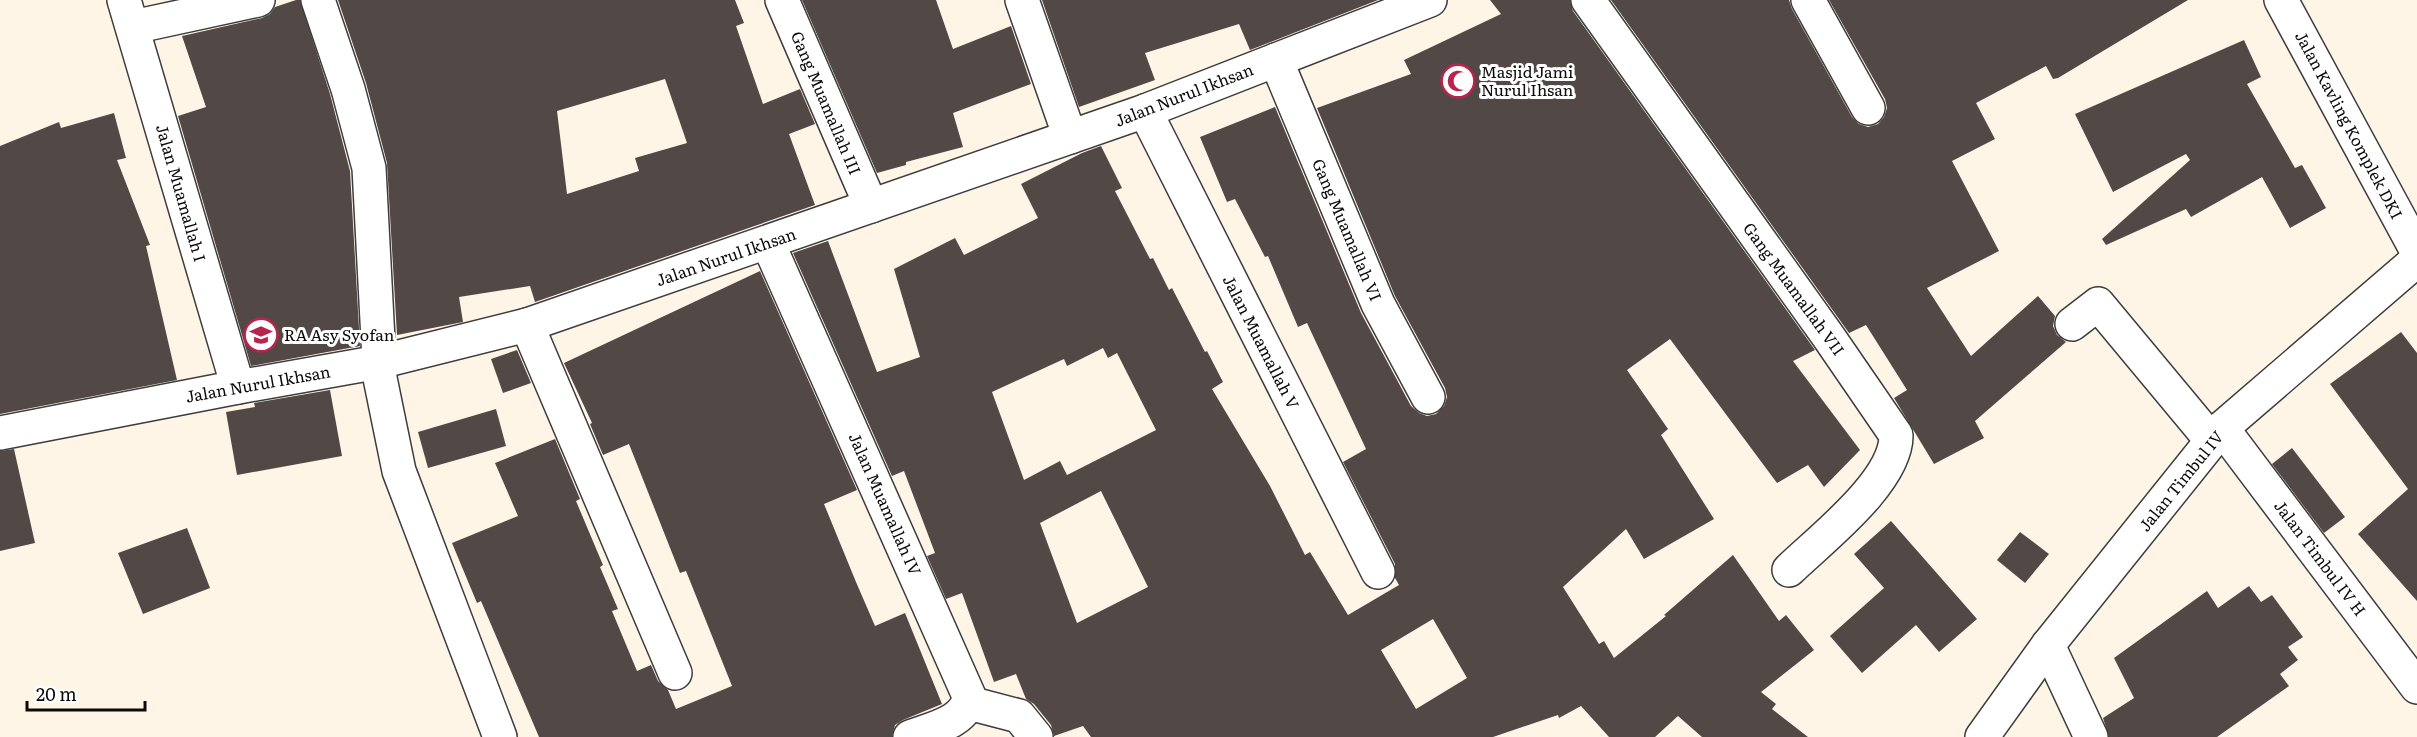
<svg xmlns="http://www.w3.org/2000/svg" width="2417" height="737" viewBox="0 0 2417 737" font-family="Literata,serif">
<rect width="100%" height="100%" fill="#fff5e7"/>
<g fill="#524947" fill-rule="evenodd">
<polygon points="296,0 300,0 330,94 350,171 360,346 251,366 178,116 206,107 182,36 262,18 270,14 275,7"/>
<path d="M338,0h397l9,23 -8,3 27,78 37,-15 15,35 -26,10 26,71 -280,97 -5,-16 -71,11 4,25 -66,13 -10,-172 -21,-80zM665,79l22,64 -52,15 4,13 -72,23 -10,-83z"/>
<polygon points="802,0 936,0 953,49 1011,26 1031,84 953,113 963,147 906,162 906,165 877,173"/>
<polygon points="1042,0 1378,0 1250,50 1239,24 1145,53 1155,80 1079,107"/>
<path d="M1490,0h80l3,11 242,339 -22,11 67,89 -36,37 -16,-22 -31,18 -107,-144 -43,31 41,59 -7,6 53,84 -70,40 -18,-30 -63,58 36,57 5,-3 10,17 52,-42 -2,-1 69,-60 46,66 7,-6 28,35 -53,42 15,12 -4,5 36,28h-106l-24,-21 -23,21h-46l-28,-31 -22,12 -1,-3 -65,22h-402l-8,-11 -29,10 -3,-11 -17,-21 -8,-5 -10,-25 -22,8 -32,-89 -16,6 -19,-43 8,-3 -31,-82 -12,5 -99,-223 35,-12 49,131 43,-15 -26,-88 61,-31 9,17 74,-37 -17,-34 61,-31 19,-7 21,42 -7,3 35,68 3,-1 16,32 3,-2 33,64 2,-1 16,31 -11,7 58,97 35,69 5,-3 38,63 51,-30 -4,-7v-14l-52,-102 23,-13 -59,-126 -9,4 -30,-71 -3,1 -30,-58 -8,3 -27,-65 75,-30 86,206 50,93 8,7 8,3 9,-2 8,-8 3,-9 -2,-9 -50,-92 -78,-188 94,-34 -7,-14 97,-46zM1103,348l5,10 9,-5 39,77 -89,45 -7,-14 -36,19 -32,-88 72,-33 3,7zM1101,491l47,96 -71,36 -37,-100zM1433,619l34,59 -51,31 -35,-59z"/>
<polygon points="1611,0 1789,0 1792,9 1852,117 1859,124 1868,127 1878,124 1884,117 1887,108 1885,99 1829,0 2188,0 2058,78 2053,79 2046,66 1976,103 1995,139 1952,161 1999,251 1927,288 1971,356 2038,296 2055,316 2053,326 2057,335 2066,342 1975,421 1984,438 1934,464 1894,398 1907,390 1866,325 1849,333"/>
<polygon points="2244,40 2261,77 2247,84 2295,168 2302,165 2326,208 2290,228 2262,177 2191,217 2186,209 2106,245 2102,239 2190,160 2186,154 2113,192 2075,114"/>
<polygon points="114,113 126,158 117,160 150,245 146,246 177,380 0,414 0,146 59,122 61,128"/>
<polygon points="760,271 857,490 824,504 856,582 875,626 905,613 942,704 903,720 895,725 892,737 539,737 481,601 477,603 452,543 518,516 495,463 555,439 580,499 576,501 603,565 600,567 618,609 612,611 637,671 651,665 658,681 668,690 676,709 732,686 686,571 680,573 629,444 603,455 590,424 592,423 564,363"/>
<polygon points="2401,332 2417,353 2417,601 2358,534 2408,489 2330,384"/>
<polygon points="517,350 531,383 503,393 491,359"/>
<polygon points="330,390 342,456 237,475 226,412 255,407 254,403"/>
<polygon points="496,409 506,446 428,468 418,432"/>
<polygon points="2292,448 2345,517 2324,533 2272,464"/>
<polygon points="14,449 35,543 0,551 0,451"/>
<polygon points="1891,521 1977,619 1939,652 1916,625 1862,673 1830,636 1884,588 1854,554"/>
<polygon points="187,528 210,588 143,614 118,553"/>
<polygon points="2020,532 2049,554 2025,583 1997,560"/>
<polygon points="2249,586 2261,602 2272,595 2303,637 2288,647 2298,660 2280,674 2289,686 2217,737 2109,737 2103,718 2134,698 2114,658 2207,591 2218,608"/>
</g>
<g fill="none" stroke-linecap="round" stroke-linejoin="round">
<defs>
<g id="minor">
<polyline points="124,0 238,387"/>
<polyline points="318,0 348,89 369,168 380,378 399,471 500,737"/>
<polyline points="782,0 871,206"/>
<polyline points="1022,0 1070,137"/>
<path d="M1588,0l240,336 68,99c1,46 -75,104 -107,135"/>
<polyline points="1808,0 1868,108"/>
<polyline points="2281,0 2417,251"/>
<polyline points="133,27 258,0"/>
<polyline points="1276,60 1378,304 1428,397"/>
<polyline points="1145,111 1378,572"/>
<path d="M768,243l201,453c-1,26 -39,33 -59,41"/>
<polyline points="2072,324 2098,304 2212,441"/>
<polyline points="527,325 675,673"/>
<polyline points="2222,428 2417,687"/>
<polyline points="0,433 238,387 379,362 527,325 1145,111 1430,0"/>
<polyline points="2048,645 2091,737"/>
<polyline points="969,703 1019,716 1036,737"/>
<polyline points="1982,737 2048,645 2222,428 2417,260"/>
</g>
</defs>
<use href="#minor" stroke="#3d3d3d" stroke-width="36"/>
<use href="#minor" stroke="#fff" stroke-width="33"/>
</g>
<defs>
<symbol id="mosque-ring" viewBox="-11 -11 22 22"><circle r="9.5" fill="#fff" stroke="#b8244d" stroke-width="1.5"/><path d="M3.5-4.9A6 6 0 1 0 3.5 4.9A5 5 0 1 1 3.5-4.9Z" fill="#b8244d"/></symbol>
<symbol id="school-ring" viewBox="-11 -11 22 22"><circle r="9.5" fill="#fff" stroke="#b8244d" stroke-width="1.5"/><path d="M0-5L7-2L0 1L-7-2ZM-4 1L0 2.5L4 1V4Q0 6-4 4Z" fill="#b8244d"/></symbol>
</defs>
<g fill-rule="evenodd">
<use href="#mosque-ring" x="1439" y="62" width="38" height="38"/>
<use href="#school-ring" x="242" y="316" width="38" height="38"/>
</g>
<g text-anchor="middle" stroke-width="6" stroke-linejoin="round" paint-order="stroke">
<g font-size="16" fill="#0a0a0a" stroke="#fff" text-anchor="start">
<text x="1481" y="78">Masjid Jami<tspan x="1481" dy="18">Nurul Ihsan</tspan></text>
<text x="284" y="341">RA Asy Syofan</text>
</g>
<g font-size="16" fill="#0a0a0a" stroke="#fff">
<text transform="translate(1184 95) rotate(-21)" y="6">Jalan Nurul Ikhsan</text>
<text transform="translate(826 103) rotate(67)" y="6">Gang Muamallah III</text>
<text transform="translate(2349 125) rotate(62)" y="6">Jalan Kavling Komplek DKI</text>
<text transform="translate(181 193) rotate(74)" y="6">Jalan Muamallah I</text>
<text transform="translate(1347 230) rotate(67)" y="6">Gang Muamallah VI</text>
<text transform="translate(726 257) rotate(-19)" y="6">Jalan Nurul Ikhsan</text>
<text transform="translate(1794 289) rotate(54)" y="6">Gang Muamallah VII</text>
<text transform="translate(1261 342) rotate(63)" y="6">Jalan Muamallah V</text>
<text transform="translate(258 384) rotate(-10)" y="6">Jalan Nurul Ikhsan</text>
<text transform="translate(2181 481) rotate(-51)" y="6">Jalan Timbul IV</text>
<text transform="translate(885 504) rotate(66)" y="6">Jalan Muamallah IV</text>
<text transform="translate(2320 558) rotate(53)" y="6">Jalan Timbul IV H</text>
</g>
</g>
<path d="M27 701v9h118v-9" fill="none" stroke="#0a0a0a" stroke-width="3"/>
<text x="36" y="701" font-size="18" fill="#0a0a0a" stroke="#ffffff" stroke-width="4.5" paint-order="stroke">20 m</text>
</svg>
